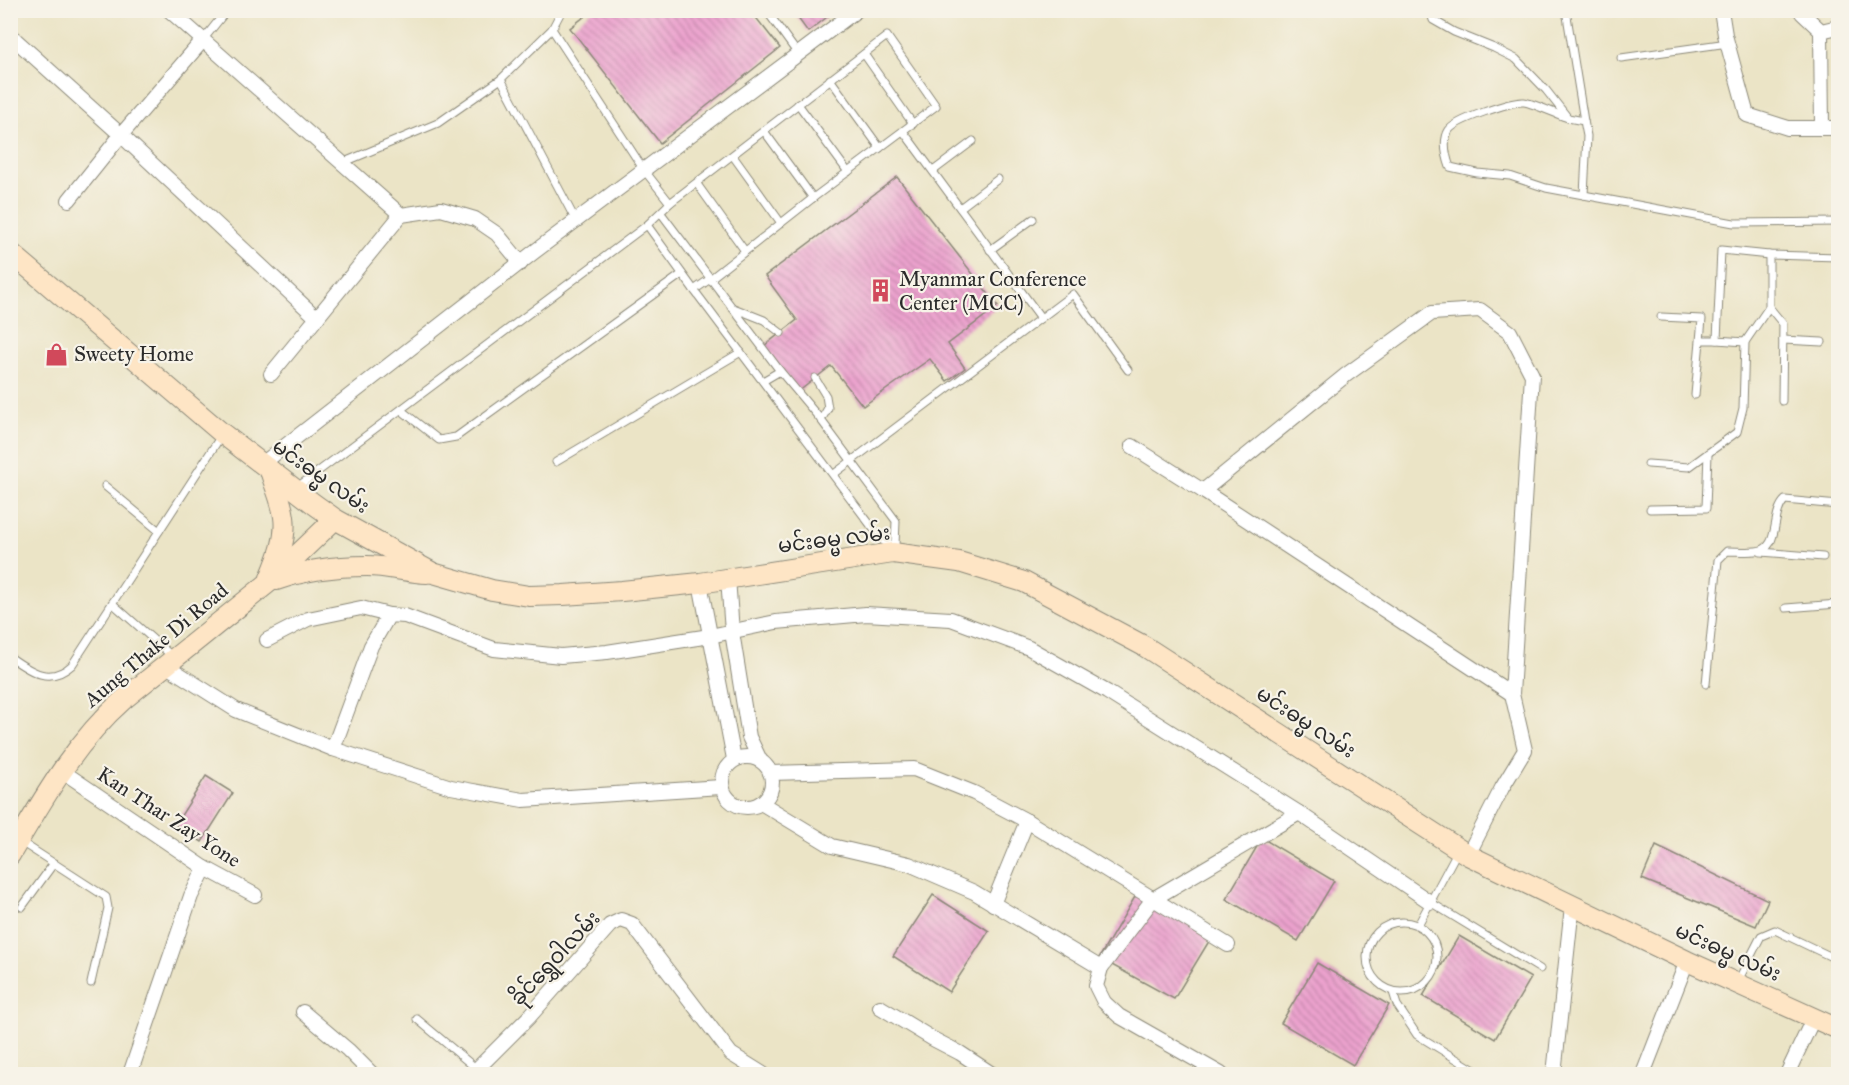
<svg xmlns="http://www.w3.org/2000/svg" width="1849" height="1085" viewBox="0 0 1849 1085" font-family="'IM FELL Great Primer','Noto Sans Myanmar',serif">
<defs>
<pattern id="building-back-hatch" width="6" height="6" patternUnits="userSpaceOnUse" patternTransform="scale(1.5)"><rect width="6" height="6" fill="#eca2ce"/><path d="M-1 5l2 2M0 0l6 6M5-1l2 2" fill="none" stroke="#bf84a7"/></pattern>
</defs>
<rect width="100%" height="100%" fill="#f7f3e8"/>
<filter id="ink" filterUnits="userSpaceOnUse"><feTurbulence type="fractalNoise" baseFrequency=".0167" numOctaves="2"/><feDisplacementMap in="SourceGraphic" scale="12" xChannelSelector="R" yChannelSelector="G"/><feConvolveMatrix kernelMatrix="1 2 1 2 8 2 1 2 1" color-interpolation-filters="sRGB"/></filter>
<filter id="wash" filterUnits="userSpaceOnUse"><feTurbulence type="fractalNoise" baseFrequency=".008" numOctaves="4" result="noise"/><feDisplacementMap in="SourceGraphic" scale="24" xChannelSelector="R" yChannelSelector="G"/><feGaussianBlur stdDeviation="1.35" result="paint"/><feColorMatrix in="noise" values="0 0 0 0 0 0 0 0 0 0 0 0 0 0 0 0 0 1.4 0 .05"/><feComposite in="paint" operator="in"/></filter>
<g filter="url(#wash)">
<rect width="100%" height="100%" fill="#ebe4c6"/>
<g id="blocks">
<g fill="url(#building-back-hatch)">
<polygon points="593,10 750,10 780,48 660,143 570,28"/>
<polygon points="792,10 836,10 808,32"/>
<polygon points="897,177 998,306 948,344 965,368 947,381 930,359 863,406 831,366 798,392 764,346 797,320 765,276"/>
<polygon points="206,776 233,793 202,842 175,825"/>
<polygon points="1262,838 1334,881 1298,941 1226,899"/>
<polygon points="1656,846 1768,900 1756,926 1642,879"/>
<polygon points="933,895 989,931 949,992 893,956"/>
<polygon points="1136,895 1214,933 1174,999 1099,958"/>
<polygon points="1459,936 1531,978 1495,1039 1423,996"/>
<polygon points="1317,963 1389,1005 1353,1065 1281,1023"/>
</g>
</g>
</g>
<g filter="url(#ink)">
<use href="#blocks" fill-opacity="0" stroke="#8b8878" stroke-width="1.5"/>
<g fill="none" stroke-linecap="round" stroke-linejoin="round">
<defs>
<g id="service">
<polyline points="562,10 552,29 644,170 670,203"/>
<polyline points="766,10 798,54"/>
<polyline points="1430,10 1433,20 1454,32 1494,48 1516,59 1546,90 1568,118 1584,121 1587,136 1584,195"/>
<polyline points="1566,10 1584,121"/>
<polyline points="552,29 501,79 576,221"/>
<polyline points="203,40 227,10"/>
<polyline points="864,54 913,124"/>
<polyline points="1621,58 1728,43"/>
<polyline points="830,79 880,148"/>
<polyline points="798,104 848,172"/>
<path d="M1568,118c-9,-3 -36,-15 -44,-16 -13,-1 -68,18 -75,28 -7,11 -3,26 1,37l27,6 33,3 36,12 188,35 104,-1"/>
<polyline points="764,131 813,198"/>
<polyline points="903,131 1041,318"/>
<polyline points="733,156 781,223"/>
<polyline points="342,163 438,123 501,79"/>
<polyline points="933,171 973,141"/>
<polyline points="697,184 745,251"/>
<polyline points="960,208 998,179"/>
<polyline points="661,213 780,371 821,420 896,521 895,545"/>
<polyline points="647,225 694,290 875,531 882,540 898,548"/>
<polyline points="990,250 1033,219"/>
<polyline points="731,307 764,320 781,333"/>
<polyline points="1769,307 1783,324 1782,401"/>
<polyline points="1661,317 1702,319 1695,395"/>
<polyline points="1701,340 1717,340 1745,342"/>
<polyline points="1717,340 1721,250 1769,255 1838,257"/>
<polyline points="1783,340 1822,342"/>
<polyline points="815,378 826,396 828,408 821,420"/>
<polyline points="763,381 780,371"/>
<polyline points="401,410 439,440 456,437 682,274"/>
<polyline points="556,462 741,352"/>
<polyline points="1648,464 1689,467 1737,432 1743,408 1745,342 1769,307 1769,255"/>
<polyline points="834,474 1073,294 1128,370"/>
<polyline points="105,486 159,531"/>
<polyline points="296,488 647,225 670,203 887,36 936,106 813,198 710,279 694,290"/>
<polyline points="1650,509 1706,508 1708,453"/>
<polyline points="1761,552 1823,557"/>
<polyline points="112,603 173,657"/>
<polyline points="1786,608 1838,604"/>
<path d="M10,657c21,15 40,28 62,8l149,-229"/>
<path d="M1706,684l12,-124 9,-9c10,0 20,1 29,0 25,-1 14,-37 29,-51l53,5"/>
<polyline points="21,842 106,897 108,908 91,983"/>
<polyline points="1430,902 1540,969"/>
<polyline points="22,907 54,863"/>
<circle cx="1402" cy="957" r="35"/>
<polyline points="1418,925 1458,850"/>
<polyline points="1738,981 1761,936 1775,930 1838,960"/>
<polyline points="1393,992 1397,1005 1417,1035 1481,1074"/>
<polyline points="417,1019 478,1070"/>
</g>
<g id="minor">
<polyline points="169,10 401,215"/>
<polyline points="1721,10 1725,35 1747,115 1788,128 1838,128"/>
<polyline points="1802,10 1802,13 1821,31 1838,27"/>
<polyline points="1821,31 1822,128"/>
<polyline points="10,35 121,135 317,318"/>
<polyline points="69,200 121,135 203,40"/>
<polyline points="271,374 401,215 441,209 475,219 497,234 521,263"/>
<polyline points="1132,446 1203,491 1346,375 1432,313 1480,310 1510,332 1532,375 1512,694 1525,750 1502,788 1468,855"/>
<polyline points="262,464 534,252 857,10"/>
<polyline points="1203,491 1512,694"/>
<polyline points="728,578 732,632 749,737 760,760"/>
<polyline points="700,583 734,759"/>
<polyline points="267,640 308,619 361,608 389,615"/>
<polyline points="165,665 236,710 333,749 451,787 523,800 721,787"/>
<polyline points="333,749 371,646 389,615 405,616 494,649 561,656 607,652 710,636 776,622 866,614 951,619 1029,648 1107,692 1299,813 1430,902"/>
<circle cx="747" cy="782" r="25"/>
<polyline points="62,771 205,868 255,895"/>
<polyline points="770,773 914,769 974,793 1027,821 1228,945"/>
<polyline points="761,803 832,846 909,864 974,892 1101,968"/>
<polyline points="993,904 1027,821"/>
<polyline points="880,1007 933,1039 960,1053 992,1074"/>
<polyline points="303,1012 348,1050 372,1074"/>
<polyline points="130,1074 191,896 205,868"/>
<polyline points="472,1074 529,1017 610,925 621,920 632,924 731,1054 763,1074"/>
<polyline points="1221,1074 1119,1016 1104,1002 1096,986 1101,968 1153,899 1299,813"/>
<polyline points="1554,1074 1572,906"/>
<polyline points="1643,1074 1687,961"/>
<polyline points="1787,1074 1814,1017"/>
</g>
<g id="secondary">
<polyline points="10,252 223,434 314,504 335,519 433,573 492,590 529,596 563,595 622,591 700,583 893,553 959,562 1024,582 1144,646 1468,855 1687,961 1838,1029"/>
<path d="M270,470c4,15 12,31 14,47 3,21 -6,42 -14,61"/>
<path d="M276,580c29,-10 61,-14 91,-14 20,0 40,6 60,7"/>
<path d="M10,855c33,-56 65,-113 114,-156l144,-116 67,-64"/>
</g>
</defs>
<use href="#service" stroke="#8b8878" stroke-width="9"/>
<use href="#minor" stroke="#8b8878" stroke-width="16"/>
<use href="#secondary" stroke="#8b8878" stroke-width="22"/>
<use href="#service" stroke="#fff" stroke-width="7"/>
<use href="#minor" stroke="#fff" stroke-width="14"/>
<use href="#secondary" stroke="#fee5c5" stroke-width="20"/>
</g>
</g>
<defs>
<symbol id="building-bare" viewBox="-9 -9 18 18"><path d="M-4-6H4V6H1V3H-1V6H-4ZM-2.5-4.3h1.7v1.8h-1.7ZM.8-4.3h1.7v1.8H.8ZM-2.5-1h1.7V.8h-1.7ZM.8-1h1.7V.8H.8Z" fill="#d1495b" stroke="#f7f3e8" stroke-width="2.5" paint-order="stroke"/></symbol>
<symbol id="shop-bare" viewBox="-9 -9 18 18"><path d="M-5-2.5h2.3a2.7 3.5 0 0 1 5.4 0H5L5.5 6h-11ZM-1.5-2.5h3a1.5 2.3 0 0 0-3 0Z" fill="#d1495b" stroke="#f7f3e8" stroke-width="2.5" paint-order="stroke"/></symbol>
</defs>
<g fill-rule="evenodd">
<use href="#building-bare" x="864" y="274" width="33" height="33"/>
<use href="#shop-bare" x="40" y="338" width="33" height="33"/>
</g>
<g text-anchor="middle" stroke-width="4.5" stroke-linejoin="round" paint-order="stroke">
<g font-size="21" fill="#2b2b2b" stroke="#f7f3e8" text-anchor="start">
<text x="899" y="286">Myanmar Conference<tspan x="899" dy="24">Center (MCC)</tspan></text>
<text x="74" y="361">Sweety Home</text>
</g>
<g font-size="21" fill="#2b2b2b" stroke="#f7f3e8">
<text transform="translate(321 476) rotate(35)" y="7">မင်းဓမ္မ လမ်း</text>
<text transform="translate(834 539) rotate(-7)" y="7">မင်းဓမ္မ လမ်း</text>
<text transform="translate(156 645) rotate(-40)" y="7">Aung Thake Di Road</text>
<text transform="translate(1306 722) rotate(33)" y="7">မင်းဓမ္မ လမ်း</text>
<text transform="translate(169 817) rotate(33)" y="7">Kan Thar Zay Yone</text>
<text transform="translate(1728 952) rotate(24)" y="7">မင်းဓမ္မ လမ်း</text>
<text transform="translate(555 958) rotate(-47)" y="7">ခိုင်ရွှေဝါလမ်း</text>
</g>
</g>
<rect width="1849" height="1085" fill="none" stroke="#f7f3e8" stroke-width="36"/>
</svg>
